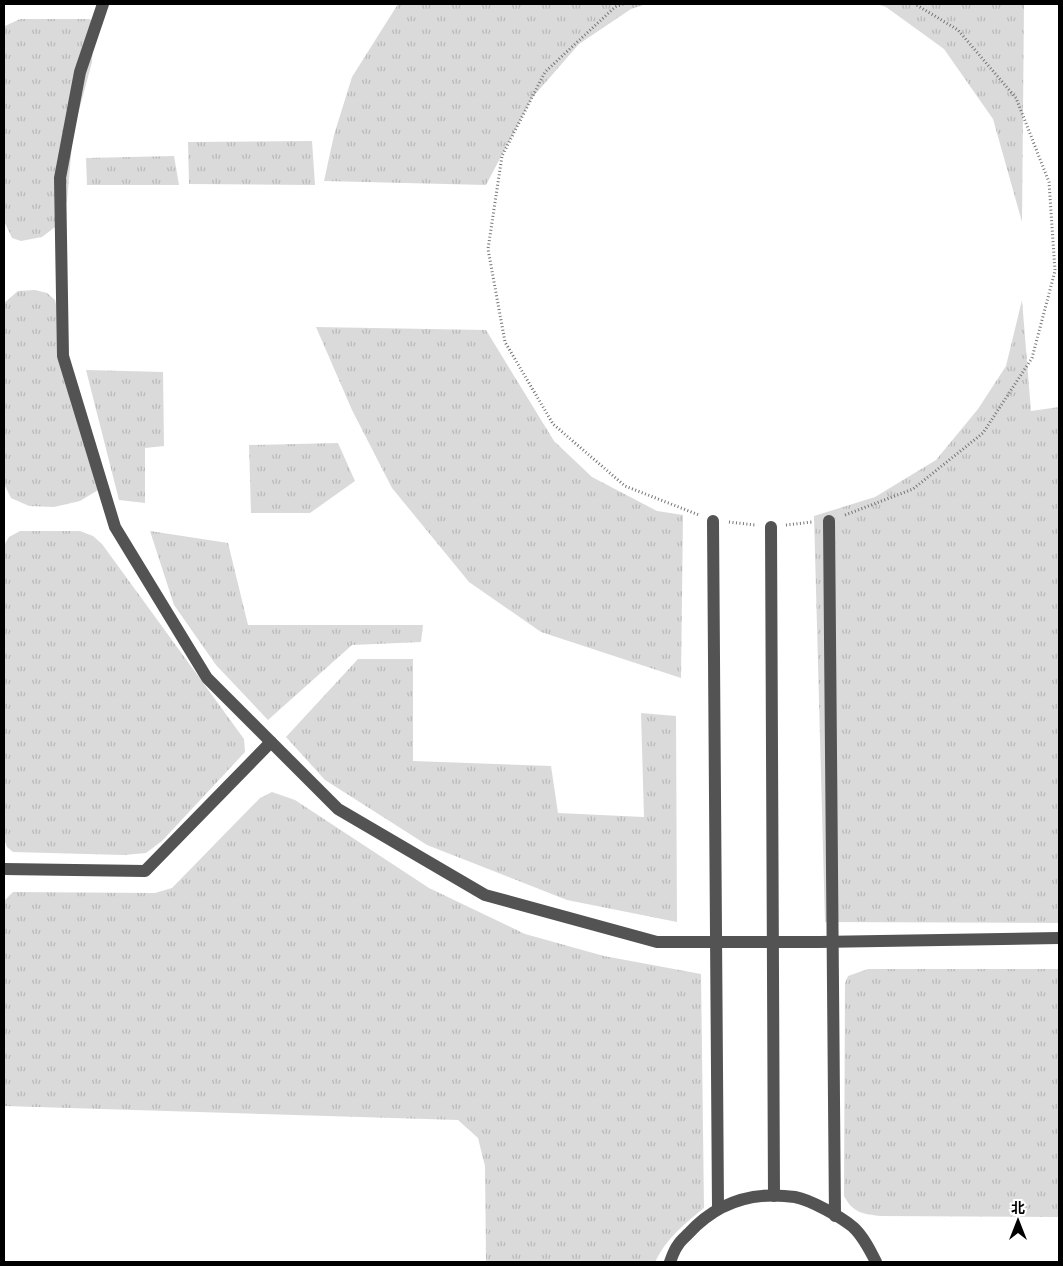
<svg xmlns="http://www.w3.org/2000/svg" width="1063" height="1266" viewBox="0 0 1063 1266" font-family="'Archivo Narrow','Noto Sans SC',sans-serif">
<defs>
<pattern id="grass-tufts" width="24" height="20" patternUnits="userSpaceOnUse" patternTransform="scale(1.25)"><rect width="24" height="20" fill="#dadada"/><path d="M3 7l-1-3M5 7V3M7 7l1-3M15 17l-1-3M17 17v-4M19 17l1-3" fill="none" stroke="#b9b9b9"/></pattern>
</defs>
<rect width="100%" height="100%" fill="#fff"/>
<g fill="url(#grass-tufts)">
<polygon points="398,4 646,4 631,9 579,44 532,98 486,185 324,181 334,135 352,77"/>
<polygon points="877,4 1024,4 1022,222 993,119 944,49 886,7"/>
<polygon points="20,19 89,19 94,21 92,62 73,133 67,201 59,224 42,237 21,241 12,238 5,223 5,26"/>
<polygon points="312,141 315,185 189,184 188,142"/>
<polygon points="174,156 179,185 87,185 86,158"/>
<polygon points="35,290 47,293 55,300 98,490 80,501 54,507 29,506 11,498 4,484 4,303 18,291"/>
<polygon points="1022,300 1031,411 1059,407 1059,923 825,922 814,516 875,497 936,460 978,409 1006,366"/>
<polygon points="316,327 486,330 554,441 592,477 657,511 683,515 681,678 541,632 469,582 392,488 352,410"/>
<polygon points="86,370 163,372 164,446 145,448 145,503 119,500"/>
<polygon points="338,443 355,481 310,513 251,513 249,445"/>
<polygon points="20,531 80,531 93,536 102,544 244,739 245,752 162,841 146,853 124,855 13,852 7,847 4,839 4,545 9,537"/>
<polygon points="150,531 228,543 248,625 423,625 421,642 352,645 268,720 216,665 174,605"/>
<polygon points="358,659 413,659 413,761 551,766 558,813 644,817 641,713 676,716 677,922 567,900 427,845 325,780 286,737"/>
<path d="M272,792l23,8 134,88 96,46 79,22 97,18 3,234c-20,16 -38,31 -49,54h-169l-1,-96 -7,-28 -20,-18 -454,-14v-205l9,-9 142,1 17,-5 88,-90z"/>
<path d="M868,969h191v248l-178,-1c-18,-2 -28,-3 -37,-20l1,-213 3,-7z"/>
</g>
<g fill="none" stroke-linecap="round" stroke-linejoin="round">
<g stroke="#757575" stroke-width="3" stroke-dasharray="1 2.5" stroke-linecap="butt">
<polyline points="623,4 615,7 545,72 502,156 488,249 505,342 553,424 625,486 699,515"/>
<polyline points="845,515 913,489 983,433 1032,358 1055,271 1049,182 1016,98 958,30 915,4"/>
<polyline points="729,522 755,525"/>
<polyline points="786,525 812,522"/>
</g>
<g stroke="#535353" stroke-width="12">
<polyline points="103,4 80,72 60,178 63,356 115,527 207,678 338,809 485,895 657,942 819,942 1059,938"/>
<polyline points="713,521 718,1208"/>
<polyline points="829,521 835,1216"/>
<polyline points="771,527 774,1196"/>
<polyline points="4,869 145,871 271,742"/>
<path d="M670,1262c2,-5 4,-12 8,-17 2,-4 7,-8 10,-11 29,-32 66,-43 107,-37 16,3 46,20 58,30 10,9 17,23 23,35"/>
</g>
</g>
<rect width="1063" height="1266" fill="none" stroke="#000000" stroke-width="10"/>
<g transform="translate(1018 1221)" stroke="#ffffff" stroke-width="4" paint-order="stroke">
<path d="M0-4L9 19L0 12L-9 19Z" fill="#000000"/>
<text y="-8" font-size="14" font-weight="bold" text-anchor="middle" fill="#000000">北</text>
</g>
</svg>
